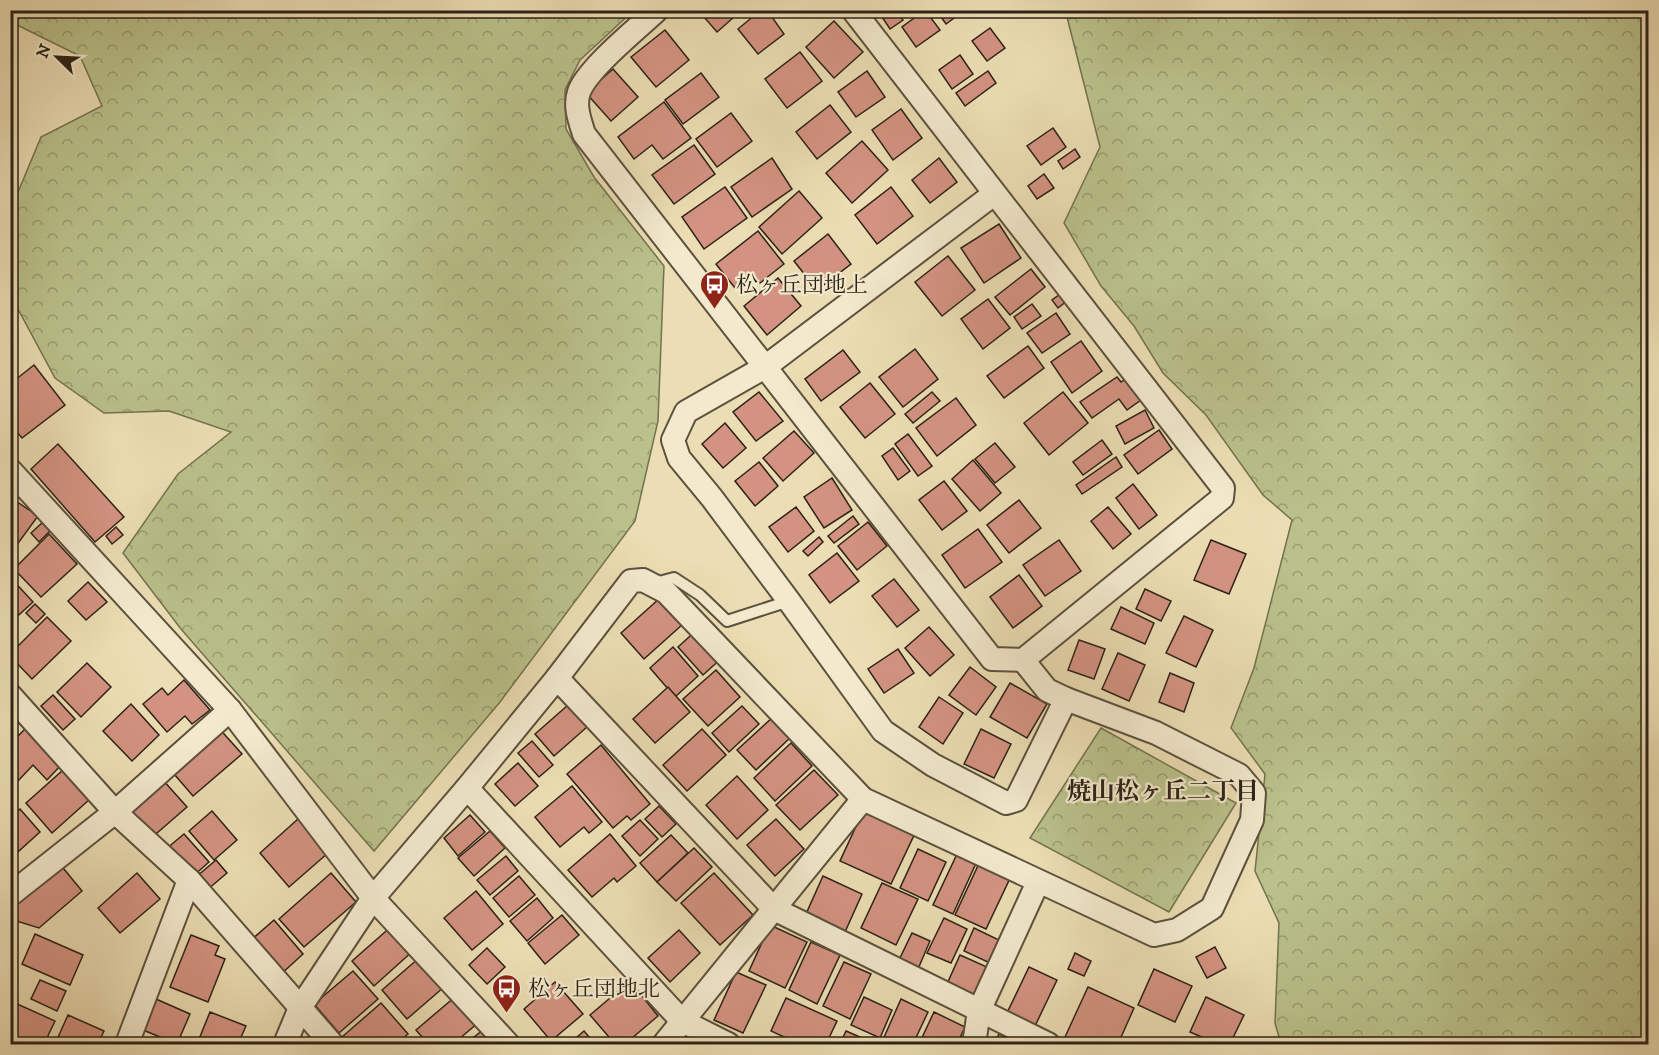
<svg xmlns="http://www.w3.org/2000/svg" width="1659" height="1055" viewBox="0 0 1659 1055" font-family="'IM FELL DW Pica','Noto Serif JP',serif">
<defs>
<pattern id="forest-crowns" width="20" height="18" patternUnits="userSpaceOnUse" patternTransform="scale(1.5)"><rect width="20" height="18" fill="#bac18b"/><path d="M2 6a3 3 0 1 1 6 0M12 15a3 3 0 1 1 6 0" fill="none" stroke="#979c71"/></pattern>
</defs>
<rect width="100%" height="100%" fill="#ecdeb4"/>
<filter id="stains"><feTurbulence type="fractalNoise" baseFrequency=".00333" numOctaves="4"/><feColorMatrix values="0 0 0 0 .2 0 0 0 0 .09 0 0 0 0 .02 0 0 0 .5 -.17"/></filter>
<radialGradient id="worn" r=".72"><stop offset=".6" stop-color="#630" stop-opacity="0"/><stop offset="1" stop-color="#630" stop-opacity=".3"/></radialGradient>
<g fill="url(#forest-crowns)" stroke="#737250" stroke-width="1.5">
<polygon points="10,11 633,11 580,60 565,90 566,129 594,177 664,266 658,421 635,521 500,702 374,851 181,629 123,553 178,474 231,432 169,411 104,413 55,378 11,296 11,209 41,137 102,106 80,56 11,22"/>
<polygon points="1058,11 1648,11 1648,1044 1281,1044 1275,1023 1279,923 1255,871 1265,774 1231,728 1254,668 1292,520 1263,495 1206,415 1163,373 1134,326 1101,286 1064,223 1100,147 1067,17"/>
<polygon points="1101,728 1236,803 1169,912 1030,838"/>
</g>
<g fill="#d49382" stroke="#2c2216" stroke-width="1.5">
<polygon points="698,10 742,10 717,32"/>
<polygon points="761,10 767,10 784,34 758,54 738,29"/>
<polygon points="891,10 896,10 903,20 890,29 882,17"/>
<polygon points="925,10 940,30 916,47 902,27"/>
<polygon points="936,10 965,10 946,24"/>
<polygon points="834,21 863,52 834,78 806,47"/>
<polygon points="990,28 1005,48 987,61 972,41"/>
<polygon points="665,30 689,60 656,87 631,57"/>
<polygon points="800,52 822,81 787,108 765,79"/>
<polygon points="960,55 973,74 952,89 939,70"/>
<polygon points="613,69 638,97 611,121 586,93"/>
<polygon points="867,71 885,97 856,117 838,92"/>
<polygon points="988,71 996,83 965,106 956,93"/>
<polygon points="701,73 719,97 683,124 665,100"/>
<polygon points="664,102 691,138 663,159 652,145 634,159 618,137"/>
<polygon points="830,105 851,132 817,159 796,132"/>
<polygon points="901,109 922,138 893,160 872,130"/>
<polygon points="731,113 752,141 717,167 696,139"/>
<polygon points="1053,128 1066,147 1041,165 1027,146"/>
<polygon points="862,141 888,170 852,203 826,173"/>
<polygon points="694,145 715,174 674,204 652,175"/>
<polygon points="1075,149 1080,157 1063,169 1058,161"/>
<polygon points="772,158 792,189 752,217 731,187"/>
<polygon points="939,158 957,182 930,203 912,180"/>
<polygon points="1044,174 1054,188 1037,199 1028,186"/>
<polygon points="725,187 747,218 704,249 682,217"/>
<polygon points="891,187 913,216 877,244 855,215"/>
<polygon points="799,191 822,218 782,254 759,227"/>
<polygon points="999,224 1021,258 984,283 961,248"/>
<polygon points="758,231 784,264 760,283 752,273 750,277 735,288 716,264"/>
<polygon points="828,234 851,264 817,290 794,261"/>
<polygon points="948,256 975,290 942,316 915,282"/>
<polygon points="1031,269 1045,287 1010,315 995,297"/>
<polygon points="778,278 801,306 767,335 744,306"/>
<polygon points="1063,292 1068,300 1058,308 1052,300"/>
<polygon points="988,299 1010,328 983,349 961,319"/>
<polygon points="1032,304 1041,316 1022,329 1014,317"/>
<polygon points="1056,313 1070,334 1042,353 1027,333"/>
<polygon points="1081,341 1102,371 1072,393 1051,362"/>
<polygon points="1028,346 1044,368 1004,398 987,376"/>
<polygon points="915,349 938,379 903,407 879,377"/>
<polygon points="843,350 860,372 821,401 805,379"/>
<polygon points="34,365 65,405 22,438 10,424 10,384"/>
<polygon points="1130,376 1145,397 1127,410 1119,399 1092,418 1080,402 1117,377 1121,382"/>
<polygon points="870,383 895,414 865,438 840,407"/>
<polygon points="759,392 783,421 756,441 733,412"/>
<polygon points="932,392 940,401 913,423 905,414"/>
<polygon points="1063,392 1088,423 1049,455 1024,423"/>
<polygon points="956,398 976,425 937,456 916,428"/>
<polygon points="1145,410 1154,428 1125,444 1116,426"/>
<polygon points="725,423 746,448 723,468 702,444"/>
<polygon points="1159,430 1172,449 1138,474 1124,455"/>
<polygon points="794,431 814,453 783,481 763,458"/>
<polygon points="908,434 932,466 918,476 895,444"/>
<polygon points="1102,440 1112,454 1083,475 1073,462"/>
<polygon points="995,443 1015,467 995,483 975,459"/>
<polygon points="58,444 124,517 95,542 31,469"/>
<polygon points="893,448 910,471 898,480 882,456"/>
<polygon points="1116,457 1122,467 1082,494 1076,485"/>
<polygon points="973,460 1001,493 980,511 952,479"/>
<polygon points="759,462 778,486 755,506 735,481"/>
<polygon points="832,478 852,510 824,528 804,497"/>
<polygon points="944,481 967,511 942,530 919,500"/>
<polygon points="1133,484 1157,515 1139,529 1116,498"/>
<polygon points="10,497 38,516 13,550 10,549"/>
<polygon points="1019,500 1041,528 1009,553 987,525"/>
<polygon points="796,507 814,531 788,552 769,527"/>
<polygon points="1108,507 1131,534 1113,549 1091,521"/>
<polygon points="853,516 859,524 834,543 828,536"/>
<polygon points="43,522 51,530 39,542 31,533"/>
<polygon points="868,522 887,546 857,570 838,546"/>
<polygon points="116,527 123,535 112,544 106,536"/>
<polygon points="978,529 1002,562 965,588 942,555"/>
<polygon points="49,534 77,564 41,597 14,569"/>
<polygon points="819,537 823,542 808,556 803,551"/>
<polygon points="1059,540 1081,571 1045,596 1023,565"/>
<polygon points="1211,540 1246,554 1229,594 1194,580"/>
<polygon points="837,553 859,581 830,603 809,575"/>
<polygon points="1019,575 1042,606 1013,628 990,597"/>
<polygon points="10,577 33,602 10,623"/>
<polygon points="894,579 919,610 897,627 872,596"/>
<polygon points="88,582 107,602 86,620 68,601"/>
<polygon points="1145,589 1171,601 1161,621 1136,609"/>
<polygon points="660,598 683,624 644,659 621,633"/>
<polygon points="35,604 45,614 36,623 26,613"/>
<polygon points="1121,607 1154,623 1145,644 1111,629"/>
<polygon points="1184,616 1213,630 1196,667 1166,653"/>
<polygon points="47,617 71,641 32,679 10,656 10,654"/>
<polygon points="700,627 725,655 703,675 678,647"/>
<polygon points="929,627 954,655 930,676 905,648"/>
<polygon points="1079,640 1105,649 1094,679 1068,670"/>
<polygon points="673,647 698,676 675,697 650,668"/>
<polygon points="898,649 914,673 884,693 868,669"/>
<polygon points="1118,653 1145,665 1129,701 1102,689"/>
<polygon points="87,663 111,687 81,717 57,692"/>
<polygon points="970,667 996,687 976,715 949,695"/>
<polygon points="716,670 740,697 708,726 683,699"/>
<polygon points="1170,673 1194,683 1184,712 1159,702"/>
<polygon points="184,680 210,710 192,724 185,716 167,732 143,704 162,688 168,695"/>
<polygon points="1010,683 1047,704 1027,738 990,717"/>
<polygon points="668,687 690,712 655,743 633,719"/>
<polygon points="53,695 75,719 63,730 41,706"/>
<polygon points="939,697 963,713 943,744 919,727"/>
<polygon points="131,704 159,735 132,761 103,731"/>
<polygon points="568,705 587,727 554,756 535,734"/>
<polygon points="742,706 759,724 729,752 712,733"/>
<polygon points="773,717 791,737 756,770 737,750"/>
<polygon points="216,725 242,754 193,796 168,767"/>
<polygon points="27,727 63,763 47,780 33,765 18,781 10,773 10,744"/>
<polygon points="702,729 726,755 687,791 663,765"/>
<polygon points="981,729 1011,744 994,778 964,764"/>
<polygon points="532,741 553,765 539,777 518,753"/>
<polygon points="791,743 812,766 775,801 754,778"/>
<polygon points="601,745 650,804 631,820 627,816 613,828 567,774"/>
<polygon points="518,763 538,786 515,806 495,784"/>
<polygon points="63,770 90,799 52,833 26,803"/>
<polygon points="814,770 838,795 800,830 776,805"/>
<polygon points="737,776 768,810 737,839 706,805"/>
<polygon points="162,779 187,807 149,840 125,812"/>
<polygon points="572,786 602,822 589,833 584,827 560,847 535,817"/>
<polygon points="659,806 676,824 662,837 645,819"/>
<polygon points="865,807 916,831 891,884 840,861"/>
<polygon points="20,809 40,832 10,859 10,818"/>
<polygon points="212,811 237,840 214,860 189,831"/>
<polygon points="470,815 485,832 458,856 444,838"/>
<polygon points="298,819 328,853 289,887 260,853"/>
<polygon points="776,819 804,849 775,876 747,845"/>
<polygon points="640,820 658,839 640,856 622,836"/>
<polygon points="490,831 505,848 474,876 458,858"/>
<polygon points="184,834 209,862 191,878 166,849"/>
<polygon points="610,834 636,866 617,882 614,878 592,897 568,870"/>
<polygon points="671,835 688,853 657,882 640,863"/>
<polygon points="694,848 712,867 676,901 657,882"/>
<polygon points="918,849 946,862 928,901 900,888"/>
<polygon points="958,852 977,861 953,914 933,905"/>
<polygon points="506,856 518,871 490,895 477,880"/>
<polygon points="982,857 1013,872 986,929 955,915"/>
<polygon points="216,860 227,873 207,890 196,877"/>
<polygon points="59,863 82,891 39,928 10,919 10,905"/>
<polygon points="137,873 160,899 120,933 98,908"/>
<polygon points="331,873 356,902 304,947 279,919"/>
<polygon points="714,873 753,915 720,945 681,903"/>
<polygon points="519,876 535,895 509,917 493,898"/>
<polygon points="823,876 862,894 845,932 806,914"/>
<polygon points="882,883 918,899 896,945 861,928"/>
<polygon points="476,891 503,924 472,950 444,918"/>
<polygon points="537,898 553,918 527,941 510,921"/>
<polygon points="562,915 579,935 545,964 528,943"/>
<polygon points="944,918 967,929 951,963 927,953"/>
<polygon points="274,920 303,954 279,976 249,942"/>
<polygon points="393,925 414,950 374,986 352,961"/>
<polygon points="770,925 807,942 785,988 749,971"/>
<polygon points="974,928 1001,941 990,963 964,951"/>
<polygon points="679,930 700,953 670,982 648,958"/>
<polygon points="912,933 930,941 918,969 899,960"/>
<polygon points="35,934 83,955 70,985 22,964"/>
<polygon points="191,935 219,946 215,955 225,959 208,1002 170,987"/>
<polygon points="811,942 840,955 817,1004 789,990"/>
<polygon points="1215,947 1226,968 1207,978 1196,957"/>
<polygon points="487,948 505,967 487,984 469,965"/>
<polygon points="1075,953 1091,961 1084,976 1068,969"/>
<polygon points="960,955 987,967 973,996 947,984"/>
<polygon points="419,958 444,987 407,1019 382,990"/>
<polygon points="844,962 871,974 850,1019 823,1006"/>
<polygon points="1029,967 1057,980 1035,1026 1007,1013"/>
<polygon points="1154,969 1192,986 1175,1022 1138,1005"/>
<polygon points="353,971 378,999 339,1033 314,1004"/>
<polygon points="736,972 766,985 743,1033 714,1020"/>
<polygon points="40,980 66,991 57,1011 31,999"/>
<polygon points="630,981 658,1016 625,1044 615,1044 590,1015"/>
<polygon points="555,982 583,1014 551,1041 524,1009"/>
<polygon points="1088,987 1134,1008 1118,1044 1082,1044 1065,1037"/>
<polygon points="456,996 478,1023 453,1044 428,1044 416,1030"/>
<polygon points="864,997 892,1010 880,1038 851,1025"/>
<polygon points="1206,997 1244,1015 1230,1044 1218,1044 1190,1032"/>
<polygon points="786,998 837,1021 826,1044 799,1044 771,1031"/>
<polygon points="156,999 190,1014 177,1044 143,1030"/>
<polygon points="901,999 928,1012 913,1044 881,1044"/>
<polygon points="15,1003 55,1021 44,1044 10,1044 10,1014"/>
<polygon points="381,1003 408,1034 396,1044 348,1044 342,1037"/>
<polygon points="210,1012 246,1026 238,1044 197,1044"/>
<polygon points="934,1012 965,1027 957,1044 919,1044"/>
<polygon points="68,1015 104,1031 98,1044 55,1044"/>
<polygon points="483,1030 495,1044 465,1044"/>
<polygon points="584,1031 595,1044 569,1044"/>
<polygon points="846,1031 876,1044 840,1044"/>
<polygon points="999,1034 1023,1044 994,1044"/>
<polygon points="677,1037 692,1044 673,1044"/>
</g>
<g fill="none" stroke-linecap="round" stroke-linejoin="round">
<defs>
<polyline id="lane" points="655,583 674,578 700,595 727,621 789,601"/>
<g id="street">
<path d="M657,10c-20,19 -70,59 -78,82 -5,14 1,29 5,42l408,525 31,1 199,-162 1,-10 -370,-478"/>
<polyline points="994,194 765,367 686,412 673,440 679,458 712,498 789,601 883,731 933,765 1006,803 1016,800 1066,699"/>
<polyline points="10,470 230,710 373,898 508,1044"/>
<polyline points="557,678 774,909 1048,1044"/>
<polyline points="10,695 115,812 189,880 332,1044"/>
<polyline points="467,788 682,1021 728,1044"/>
<polyline points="10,895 115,812 230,710"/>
<polyline points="127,1044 189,880"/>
<polyline points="285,1044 300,1008 373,898 467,788 557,678 631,581 643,580 666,592 863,799 1154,935 1177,930 1212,908 1252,820 1254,793 1239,775 1156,733 1066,699 1047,690 1023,660"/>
<polyline points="664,1044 863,799"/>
<polyline points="974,1044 979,1011 1038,882"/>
</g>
</defs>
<use href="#lane" stroke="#5c513e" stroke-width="14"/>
<use href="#street" stroke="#5c513e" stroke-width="26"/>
<use href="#lane" stroke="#f3eace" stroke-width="10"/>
<use href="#street" stroke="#f3eace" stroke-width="22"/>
</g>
<defs>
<symbol id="bus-pin" viewBox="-11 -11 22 30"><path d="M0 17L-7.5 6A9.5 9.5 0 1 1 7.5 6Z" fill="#8f2418" stroke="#f3eace"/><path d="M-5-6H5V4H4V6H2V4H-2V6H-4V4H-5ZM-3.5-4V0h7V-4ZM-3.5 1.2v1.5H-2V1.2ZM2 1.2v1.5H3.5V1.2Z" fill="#fff"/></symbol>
</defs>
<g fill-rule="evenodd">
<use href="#bus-pin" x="698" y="268" width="33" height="45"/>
<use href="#bus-pin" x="490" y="972" width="33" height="45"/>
</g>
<g text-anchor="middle" stroke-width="4.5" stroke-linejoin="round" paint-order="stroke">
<g font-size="22" fill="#2c2216" stroke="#f3eace" text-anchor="start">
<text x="736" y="292">松ヶ丘団地上</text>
<text x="528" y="996">松ヶ丘団地北</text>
</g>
<g font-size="24" font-weight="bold" fill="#2c2216" stroke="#f3eace">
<text x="1163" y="799">焼山松ヶ丘二丁目</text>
</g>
</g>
<rect width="1659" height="1055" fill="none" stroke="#ecdeb4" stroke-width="36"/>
<rect x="12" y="12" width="1635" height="1031" fill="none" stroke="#2c2216" stroke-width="3"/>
<rect x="18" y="18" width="1623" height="1019" fill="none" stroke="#2c2216" stroke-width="1.5"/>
<g transform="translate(57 57) rotate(294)" stroke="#f3eace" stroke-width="4.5" paint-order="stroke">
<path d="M0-4.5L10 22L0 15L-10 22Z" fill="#2c2216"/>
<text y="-9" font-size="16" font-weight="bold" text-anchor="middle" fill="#2c2216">N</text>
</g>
<rect width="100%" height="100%" filter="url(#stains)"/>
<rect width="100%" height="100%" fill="url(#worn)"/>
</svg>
